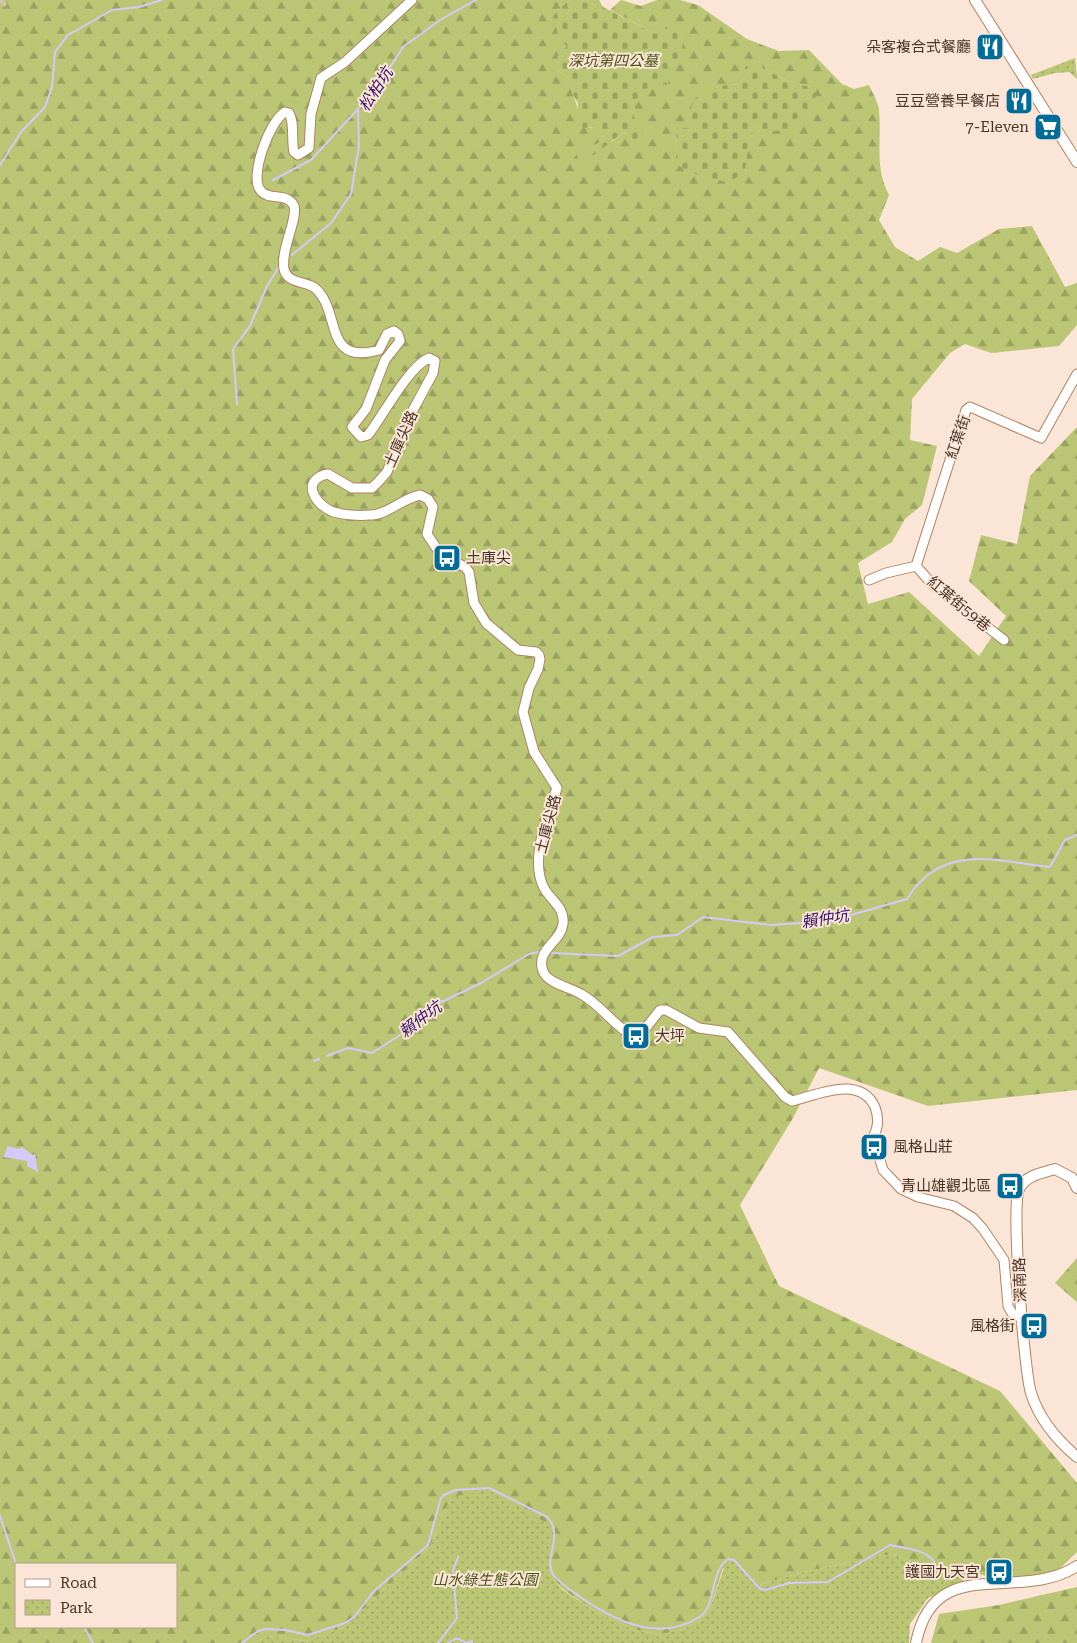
<svg xmlns="http://www.w3.org/2000/svg" width="1077" height="1643" viewBox="0 0 1077 1643" font-family="'Roboto Serif','Noto Sans TC',serif">
<defs>
<pattern id="forest-firs" width="22" height="20" patternUnits="userSpaceOnUse" patternTransform="scale(1.25)"><rect width="22" height="20" fill="#bac674"/><path d="M5 1l3.5 6h-7zM16 11l3.5 6h-7z" fill="#99a25f"/></pattern>
<pattern id="cemetery-stones" width="16" height="16" patternUnits="userSpaceOnUse" patternTransform="scale(1.25)"><rect width="16" height="16" fill="#bac674"/><path d="M2 7V4a2 2 0 0 1 4 0v3zM10 15v-3a2 2 0 0 1 4 0v3z" fill="#99a25f"/></pattern>
<pattern id="park-dots" width="8" height="8" patternUnits="userSpaceOnUse" patternTransform="scale(1.25)"><rect width="8" height="8" fill="#bac674"/><path d="M2 2h.1M6 6h.1" fill="none" stroke="#99a25f" stroke-width="1.8" stroke-linecap="round"/></pattern>
</defs>
<rect width="100%" height="100%" fill="#fae5d7"/>
<g fill="url(#forest-firs)" fill-rule="evenodd">
<path d="M0,0h573l-6,2v44l-10,24 21,14 -7,6c8,16 5,25 18,38l14,-2 2,13 -30,18 38,-16 11,-9 9,9 9,-8 -9,-19 3,-13 11,-14 11,-4 26,-36 -3,-10 -25,-3 -46,-24 11,-10 20,6 16,-6h23l18,5 49,34 32,12 30,-1 33,34 12,5 15,-4c3,7 9,17 10,25 3,31 -5,57 10,85l-10,25 16,27 23,14 22,-14 17,6 42,-24 33,-3 33,61 12,-4v42l-18,21 -68,7 -26,-9 -15,9 -38,46 -2,41 27,6 -15,59 -17,14 -13,23 -34,21 10,41 41,-12 70,64 27,-40 -37,-35 12,-46 36,9 13,-68 47,-49v663l-149,16 -109,-38 -26,50 -53,87 39,81 221,105 77,92v69l-24,23 -56,4 -26,-7 -46,-6 -33,-12 -93,19 -43,13 -33,-18 -14,44 -12,10 -14,7 -24,6 -27,-6 -36,-17 -36,-25 -11,-17 3,-21 -101,-52 -21,50 -85,80 -39,14 -38,-5 -15,7h-253zM757,61c19,16 29,21 54,26l-1,14 -9,14 -43,11 -10,10 -3,37 -68,-20 -1,-23 13,-3 26,-40c27,-2 27,-4 42,-26zM16,1564h160v63h-160z"/>
<polygon points="1077,1258 1077,1302 1055,1283"/>
<polygon points="1077,1587 1077,1643 931,1643 939,1614 999,1605"/>
</g>
<g fill="url(#cemetery-stones)">
<path d="M573,0h26l4,7 53,27 12,-7 13,10 8,21 -19,8 -2,19c-21,-4 -30,10 -35,29l10,19 -10,9 -9,-10 -49,37 -1,-12 31,-18 -3,-12 -25,1 4,-8 -4,-8 1,-8 -7,-14 6,-6 -20,-14 -2,-11 12,-13 -8,-8 -6,-22 14,-14z"/>
<path d="M757,61c19,16 29,21 54,26l6,8 -28,34 -20,3 -11,-6 -9,10 -4,37 -17,9 -26,-5 -27,-13 2,-11 -1,-24 13,-2c1,-21 3,-34 26,-40 13,-4 17,2 30,-9v-11z"/>
</g>
<g fill="url(#park-dots)">
<polygon points="1075,58 1077,79 1069,72 1055,73 1033,79 1031,75"/>
<polygon points="489,1490 550,1525 552,1549 549,1570 560,1588 596,1612 632,1629 659,1635 683,1629 697,1622 709,1612 724,1568 733,1561 756,1586 799,1573 892,1554 925,1566 971,1572 958,1586 928,1598 910,1624 909,1643 253,1643 268,1636 306,1641 345,1627 430,1547 451,1497"/>
</g>
<polygon fill="#d4c9f8" points="8,1146 19,1149 22,1147 32,1155 35,1154 38,1172 27,1166 27,1161 3,1157"/>
<g fill="none" stroke-linecap="round" stroke-linejoin="round">
<g stroke="#d4c9f8" stroke-width="2">
<polyline points="0,165 21,132 45,107 52,87 55,52 68,35 112,10 139,7 162,0"/>
<polyline points="273,180 311,160 358,109"/>
<polyline points="292,255 331,223 351,194 359,146 358,109 386,74 403,47 440,20 476,0"/>
<polyline points="237,404 233,349 250,326 267,286 280,265"/>
<path d="M550,953l68,3 35,-19 24,-2 26,-18 68,8 59,-4 77,-22c35,-57 88,-38 143,-32l15,-27 12,-5"/>
<polyline points="327,1056 348,1048 372,1053 414,1026 431,1007 481,983 529,954 538,952"/>
<polyline points="314,1061 319,1059"/>
<polyline points="0,1516 16,1564"/>
<polyline points="84,1627 93,1643"/>
<path d="M242,1643l16,-12 8,-2 19,1 23,5 37,-12 9,-6 20,-26 54,-46 13,-47 3,-3 12,-5 33,-2 58,29c18,18 -4,40 6,57 6,9 17,16 26,22 36,26 82,47 122,20 15,-11 9,-45 27,-57l6,1 25,28 6,2 24,-7 39,-1 62,-37c13,3 42,5 45,20l-6,5"/>
<polyline points="438,1643 457,1618 453,1571 458,1557"/>
<polyline points="448,1643 457,1638 466,1643 472,1641 472,1643"/>
</g>
<polyline stroke="#d7c2b4" stroke-width="12" stroke-dasharray="12 6" stroke-linecap="butt" points="0,3 3,0"/>
<defs>
<g id="minor">
<path d="M412,0l-67,62 -24,16 -10,36 -2,34 -11,7 -4,-3c-3,-12 1,-29 -5,-39l-4,-1c-15,8 -37,66 -24,79 8,10 27,1 33,15 4,13 -14,45 -10,63 3,15 22,12 31,19 27,23 7,78 64,62l8,-16 7,-3 4,3 2,7 -15,19 -19,49 -14,18 9,10 7,-2c15,-19 40,-68 61,-77l6,3 -2,12 -28,52 -18,47 -8,9 -7,7h-20l-24,-14c-26,5 -16,28 3,37 10,4 28,5 39,4 17,0 31,-16 50,-20l8,4 5,8 -6,27 14,21 24,12 4,5 5,31 12,20 32,27 18,2 3,3 1,4 -2,10 -9,19 -6,24 11,40 23,36c-9,28 -28,71 -13,100 7,13 21,19 19,36 -2,18 -28,26 -20,47 5,13 27,16 38,23 20,11 33,32 53,43l11,-8 15,-19h6l33,18 29,4 57,65 7,4c25,-6 68,-27 83,6 4,11 4,20 -2,30l10,33 18,19 17,8 36,9 19,12 10,11 21,31 4,46 4,7 9,5"/>
<polyline points="916,566 966,410 970,407 1041,438 1077,374"/>
<polyline points="916,566 933,585 1004,640"/>
<polyline points="869,580 886,573 916,566"/>
</g>
<g id="major">
<polyline points="975,0 1077,162"/>
<path d="M1077,1188l-5,-10 -17,-9c-13,4 -29,6 -36,20 -8,17 5,181 12,204 8,26 26,47 46,64"/>
<path d="M916,1643c18,-92 103,-39 161,-77"/>
</g>
</defs>
<use href="#minor" stroke="#b28261" stroke-width="11"/>
<use href="#major" stroke="#b28261" stroke-width="12"/>
<use href="#minor" stroke="#fff" stroke-width="9"/>
<use href="#major" stroke="#fff" stroke-width="10"/>
</g>
<defs>
<symbol id="restaurant-square" viewBox="-11 -11 22 22"><rect x="-9" y="-9" width="18" height="18" rx="4" fill="#006c99" stroke="#fae5d7"/><path d="M-5-6h1v4h1v-4h1v4h1v-4h1v5L-1.5 .5V6h-2V.5L-5-1ZM5-6V6H3V1.5H1.5Q1.5-4 5-6Z" fill="#fff"/></symbol>
<symbol id="supermarket-square" viewBox="-11 -11 22 22"><rect x="-9" y="-9" width="18" height="18" rx="4" fill="#006c99" stroke="#fae5d7"/><path d="M-6-5.5h2.5l.6 2H6L4.5 2H-2.5L-4.4-4H-6ZM-1.5 3.2a1.3 1.3 0 1 0 .1 0ZM3 3.2a1.3 1.3 0 1 0 .1 0Z" fill="#fff"/></symbol>
<symbol id="bus-square" viewBox="-11 -11 22 22"><rect x="-9" y="-9" width="18" height="18" rx="4" fill="#006c99" stroke="#fae5d7"/><path d="M-5-6H5V4H4V6H2V4H-2V6H-4V4H-5ZM-3.5-4V0h7V-4ZM-3.5 1.2v1.5H-2V1.2ZM2 1.2v1.5H3.5V1.2Z" fill="#fff"/></symbol>
</defs>
<g fill-rule="evenodd">
<use href="#restaurant-square" x="974" y="31" width="32" height="32"/>
<use href="#restaurant-square" x="1003" y="85" width="32" height="32"/>
<use href="#supermarket-square" x="1032" y="111" width="32" height="32"/>
<use href="#bus-square" x="431" y="542" width="32" height="32"/>
<use href="#bus-square" x="620" y="1020" width="32" height="32"/>
<use href="#bus-square" x="858" y="1131" width="32" height="32"/>
<use href="#bus-square" x="994" y="1170" width="32" height="32"/>
<use href="#bus-square" x="1018" y="1310" width="32" height="32"/>
<use href="#bus-square" x="983" y="1556" width="32" height="32"/>
</g>
<g text-anchor="middle" stroke-width="4" stroke-linejoin="round" paint-order="stroke">
<g font-size="15" fill="#493426" stroke="#fae5d7" text-anchor="end">
<text x="971" y="52">朵客複合式餐廳</text>
<text x="1000" y="106">豆豆營養早餐店</text>
<text x="1029" y="132">7-Eleven</text>
<text x="466" y="563" text-anchor="start">土庫尖</text>
<text x="655" y="1041" text-anchor="start">大坪</text>
<text x="893" y="1152" text-anchor="start">風格山莊</text>
<text x="991" y="1191">青山雄觀北區</text>
<text x="1015" y="1331">風格街</text>
<text x="980" y="1577">護國九天宮</text>
</g>
<g font-size="15" font-style="italic" fill="#4d5417" stroke="#fae5d7">
<text x="613" y="66">深坑第四公墓</text>
<text x="485" y="1585">山水綠生態公園</text>
</g>
<g font-size="15" fill="#493426" stroke="#fae5d7">
<text transform="translate(958 437) rotate(-71)" y="5">紅葉街</text>
<text transform="translate(401 439) rotate(-66)" y="5">土庫尖路</text>
<text transform="translate(959 604) rotate(40)" y="5">紅葉街59巷</text>
<text transform="translate(548 824) rotate(-75)" y="5">土庫尖路</text>
<text transform="translate(1020 1280) rotate(-92)" y="5">深南路</text>
</g>
<g font-size="16" font-style="italic" fill="#38136b" stroke="#fae5d7">
<text transform="translate(375 89) rotate(-57)" y="6">松柏坑</text>
<text transform="translate(825 918) rotate(-9)" y="6">賴仲坑</text>
<text transform="translate(420 1019) rotate(-37)" y="6">賴仲坑</text>
</g>
</g>
<rect x="15" y="1563" width="162" height="65" fill="#fae5d7" stroke="#b39e90"/>
<rect x="25" y="1579" width="25" height="8" fill="#ffffff" stroke="#b39e90"/>
<text x="60" y="1588" font-size="15" fill="#493426">Road</text>
<rect x="25" y="1600" width="25" height="15" fill="url(#park-dots)" stroke="#b39e90"/>
<text x="60" y="1613" font-size="15" fill="#493426">Park</text>
</svg>
